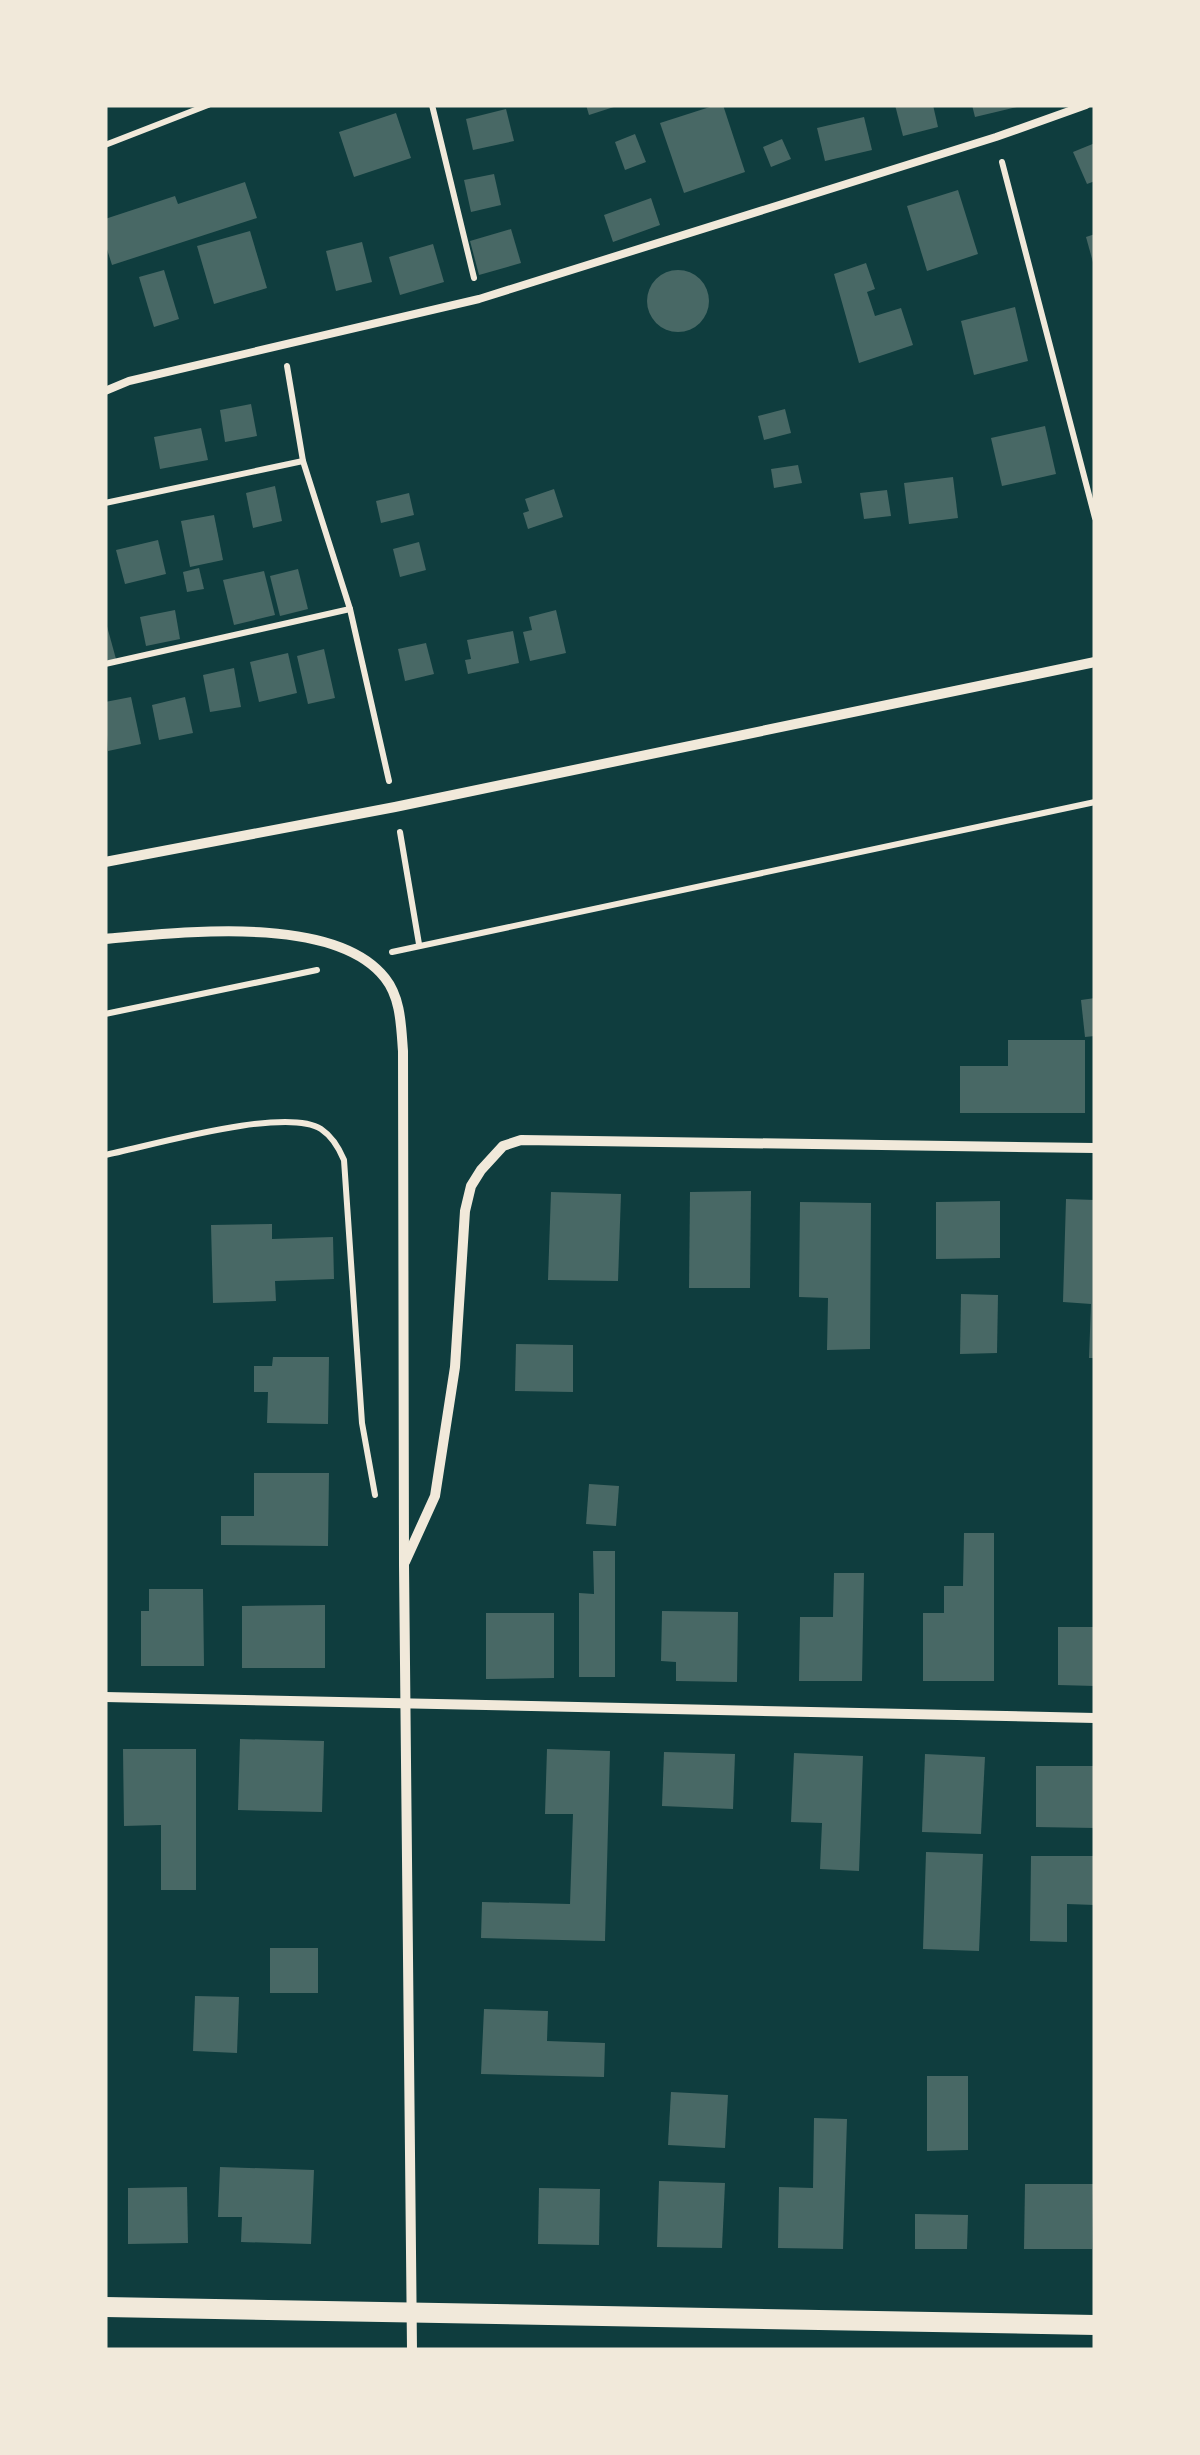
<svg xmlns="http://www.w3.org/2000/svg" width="1200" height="2455" viewBox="0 0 1200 2455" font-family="'Fira Sans',sans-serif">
<rect width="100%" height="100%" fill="#0f3d3e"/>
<g fill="#486865">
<polygon points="586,105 617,105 617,106 589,115"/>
<polygon points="716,105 723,105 745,172 684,193 660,123"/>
<polygon points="895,105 933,105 938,127 903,136"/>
<polygon points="972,105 1021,105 1021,106 975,117"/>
<polygon points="506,109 514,141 473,150 466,119"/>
<polygon points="396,113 411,158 354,177 339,132"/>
<polygon points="864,117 872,150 825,161 817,128"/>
<polygon points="635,134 646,162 625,170 615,142"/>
<polygon points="782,139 791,159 771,167 763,147"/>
<polygon points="1095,143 1095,181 1087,184 1073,152"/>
<polygon points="494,174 501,205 471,212 464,180"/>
<polygon points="245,182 257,218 112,265 105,243 105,219 175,196 178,204"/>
<polygon points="958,190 978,254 927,271 907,206"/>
<polygon points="651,198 660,225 613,242 604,215"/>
<polygon points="511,229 521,263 479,275 470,241"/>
<polygon points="250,231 267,288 214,304 197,246"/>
<polygon points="1095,234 1095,266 1094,266 1086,237"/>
<polygon points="362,242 372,282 336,291 326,251"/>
<polygon points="433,244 444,282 400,295 389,257"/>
<polygon points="866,263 875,289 867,292 875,316 901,308 913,345 859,363 834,274"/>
<circle cx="678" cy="301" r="31"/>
<polygon points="164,270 179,319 154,327 139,277"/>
<polygon points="1015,307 1028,361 974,375 961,321"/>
<polygon points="251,404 257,436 225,442 220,410"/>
<polygon points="785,409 791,433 764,440 758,416"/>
<polygon points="1045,426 1056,474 1002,486 991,438"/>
<polygon points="201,428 208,460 160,469 154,437"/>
<polygon points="798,465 802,483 774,488 771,469"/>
<polygon points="953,477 958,518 909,524 904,483"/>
<polygon points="275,486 282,521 253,528 246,493"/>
<polygon points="554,489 563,517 528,529 523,513 529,511 525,499"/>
<polygon points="887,490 891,516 864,519 860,493"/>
<polygon points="409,493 414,515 381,523 376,501"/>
<polygon points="214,515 223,560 190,567 181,521"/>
<polygon points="158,540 166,574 125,584 116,550"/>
<polygon points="419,542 426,570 400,577 393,549"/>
<polygon points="199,568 204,589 187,592 183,572"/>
<polygon points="298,569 308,609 280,616 270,576"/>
<polygon points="264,571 275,615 234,625 223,580"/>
<polygon points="175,610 180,639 146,646 140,617"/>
<polygon points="556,610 566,653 530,661 523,632 532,630 529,617"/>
<polygon points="105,619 116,659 105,662"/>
<polygon points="513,631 519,663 468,674 465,660 471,659 467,640"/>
<polygon points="426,643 434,674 405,681 398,649"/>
<polygon points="324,649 335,698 308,704 297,656"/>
<polygon points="288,653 297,693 259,702 250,662"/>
<polygon points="234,668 241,707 210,712 203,675"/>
<polygon points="131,697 141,744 108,751 105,702"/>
<polygon points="185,697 193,733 159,740 152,705"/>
<polygon points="1095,998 1095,1036 1085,1037 1081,1000"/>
<polygon points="1008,1040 1085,1040 1085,1113 960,1113 960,1066 1008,1066"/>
<polygon points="751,1191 750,1288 689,1288 690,1192"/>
<polygon points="551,1192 621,1194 618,1281 548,1280"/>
<polygon points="1066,1199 1095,1200 1095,1358 1089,1358 1091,1304 1063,1302"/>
<polygon points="1000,1201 1000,1258 936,1259 936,1202"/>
<polygon points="800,1202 871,1203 870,1349 827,1350 828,1298 799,1297"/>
<polygon points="272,1224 272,1239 333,1237 334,1279 275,1281 276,1301 213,1303 211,1225"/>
<polygon points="961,1294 998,1295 997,1353 960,1354"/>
<polygon points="516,1344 573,1345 573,1392 515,1391"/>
<polygon points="273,1357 329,1357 328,1424 267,1423 268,1392 254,1392 254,1366 272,1366"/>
<polygon points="254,1473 329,1473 328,1546 221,1545 221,1516 254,1516"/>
<polygon points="589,1484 619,1486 616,1526 586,1524"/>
<polygon points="964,1533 994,1533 994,1681 923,1681 923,1613 944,1613 944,1586 963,1586"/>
<polygon points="593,1551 615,1551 615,1677 579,1677 579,1593 594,1594"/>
<polygon points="834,1573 864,1573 862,1681 799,1681 800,1617 833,1617"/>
<polygon points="149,1589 203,1589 204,1666 141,1666 141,1611 149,1611"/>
<polygon points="325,1605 325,1668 242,1668 242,1606"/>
<polygon points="662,1611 738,1612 737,1682 676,1681 676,1662 661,1661"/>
<polygon points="486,1613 554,1613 554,1678 486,1679"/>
<polygon points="1058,1627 1095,1627 1095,1686 1058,1685"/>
<polygon points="240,1739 324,1741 322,1812 238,1810"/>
<polygon points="123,1749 196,1749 196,1890 161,1890 161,1825 124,1826"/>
<polygon points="547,1749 610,1751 605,1941 481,1938 482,1902 570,1904 573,1814 545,1814"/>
<polygon points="664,1752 735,1754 733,1809 662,1806"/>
<polygon points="794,1753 863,1756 859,1871 820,1869 822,1823 791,1822"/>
<polygon points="925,1754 985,1757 981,1834 922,1832"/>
<polygon points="1036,1766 1095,1766 1095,1828 1036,1827"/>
<polygon points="926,1852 983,1854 979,1951 923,1949"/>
<polygon points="1031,1856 1095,1856 1095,1905 1067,1904 1067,1942 1030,1941"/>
<rect x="270" y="1948" width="48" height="45"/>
<polygon points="195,1996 239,1997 237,2053 193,2051"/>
<polygon points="484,2009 548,2011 547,2041 605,2043 604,2077 481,2074"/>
<polygon points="927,2076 968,2076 968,2150 927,2151"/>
<polygon points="671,2092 728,2095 725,2148 668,2145"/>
<polygon points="814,2118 847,2119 843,2249 778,2248 779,2187 813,2188"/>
<polygon points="220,2167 314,2170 311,2244 241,2242 242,2217 218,2217"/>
<polygon points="659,2181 725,2183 722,2248 657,2247"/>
<polygon points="1025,2184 1093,2184 1092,2249 1024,2249"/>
<polygon points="187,2187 188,2243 128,2244 128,2188"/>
<polygon points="539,2188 600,2189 599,2245 538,2244"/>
<polygon points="915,2214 968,2215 967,2249 915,2249"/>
</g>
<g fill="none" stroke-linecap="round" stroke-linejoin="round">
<g stroke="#f1e9da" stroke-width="6">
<polyline points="432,105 474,278"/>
<polyline points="105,145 208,105"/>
<polyline points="1002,162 1095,518"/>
<polyline points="287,366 303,461 350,609 389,781"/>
<polyline points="105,503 303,461"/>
<polyline points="105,664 350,609"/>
<polyline points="400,832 419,944"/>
<polyline points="392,952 1095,802"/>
<polyline points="105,1014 317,970"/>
<path d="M105,1155c45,-9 180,-49 216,-26 12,8 18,19 23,31l18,263 13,72"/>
</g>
<polyline stroke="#f1e9da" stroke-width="8" points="105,391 129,381 479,299 996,137 1086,105"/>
<g stroke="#f1e9da" stroke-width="10">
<polyline points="105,862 395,807 1095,662"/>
<path d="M105,939c73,-6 229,-26 280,39 16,20 16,48 18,73l1,514 8,785"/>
<polyline points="405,1562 435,1496 455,1367 465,1211 471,1186 481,1170 503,1146 521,1140 1095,1148"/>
<polyline points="105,1697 1095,1718"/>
</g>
<polyline stroke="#f1e9da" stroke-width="20" points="105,2307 1095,2325"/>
</g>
<rect width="1200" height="2455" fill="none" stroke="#f1e9da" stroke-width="215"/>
</svg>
